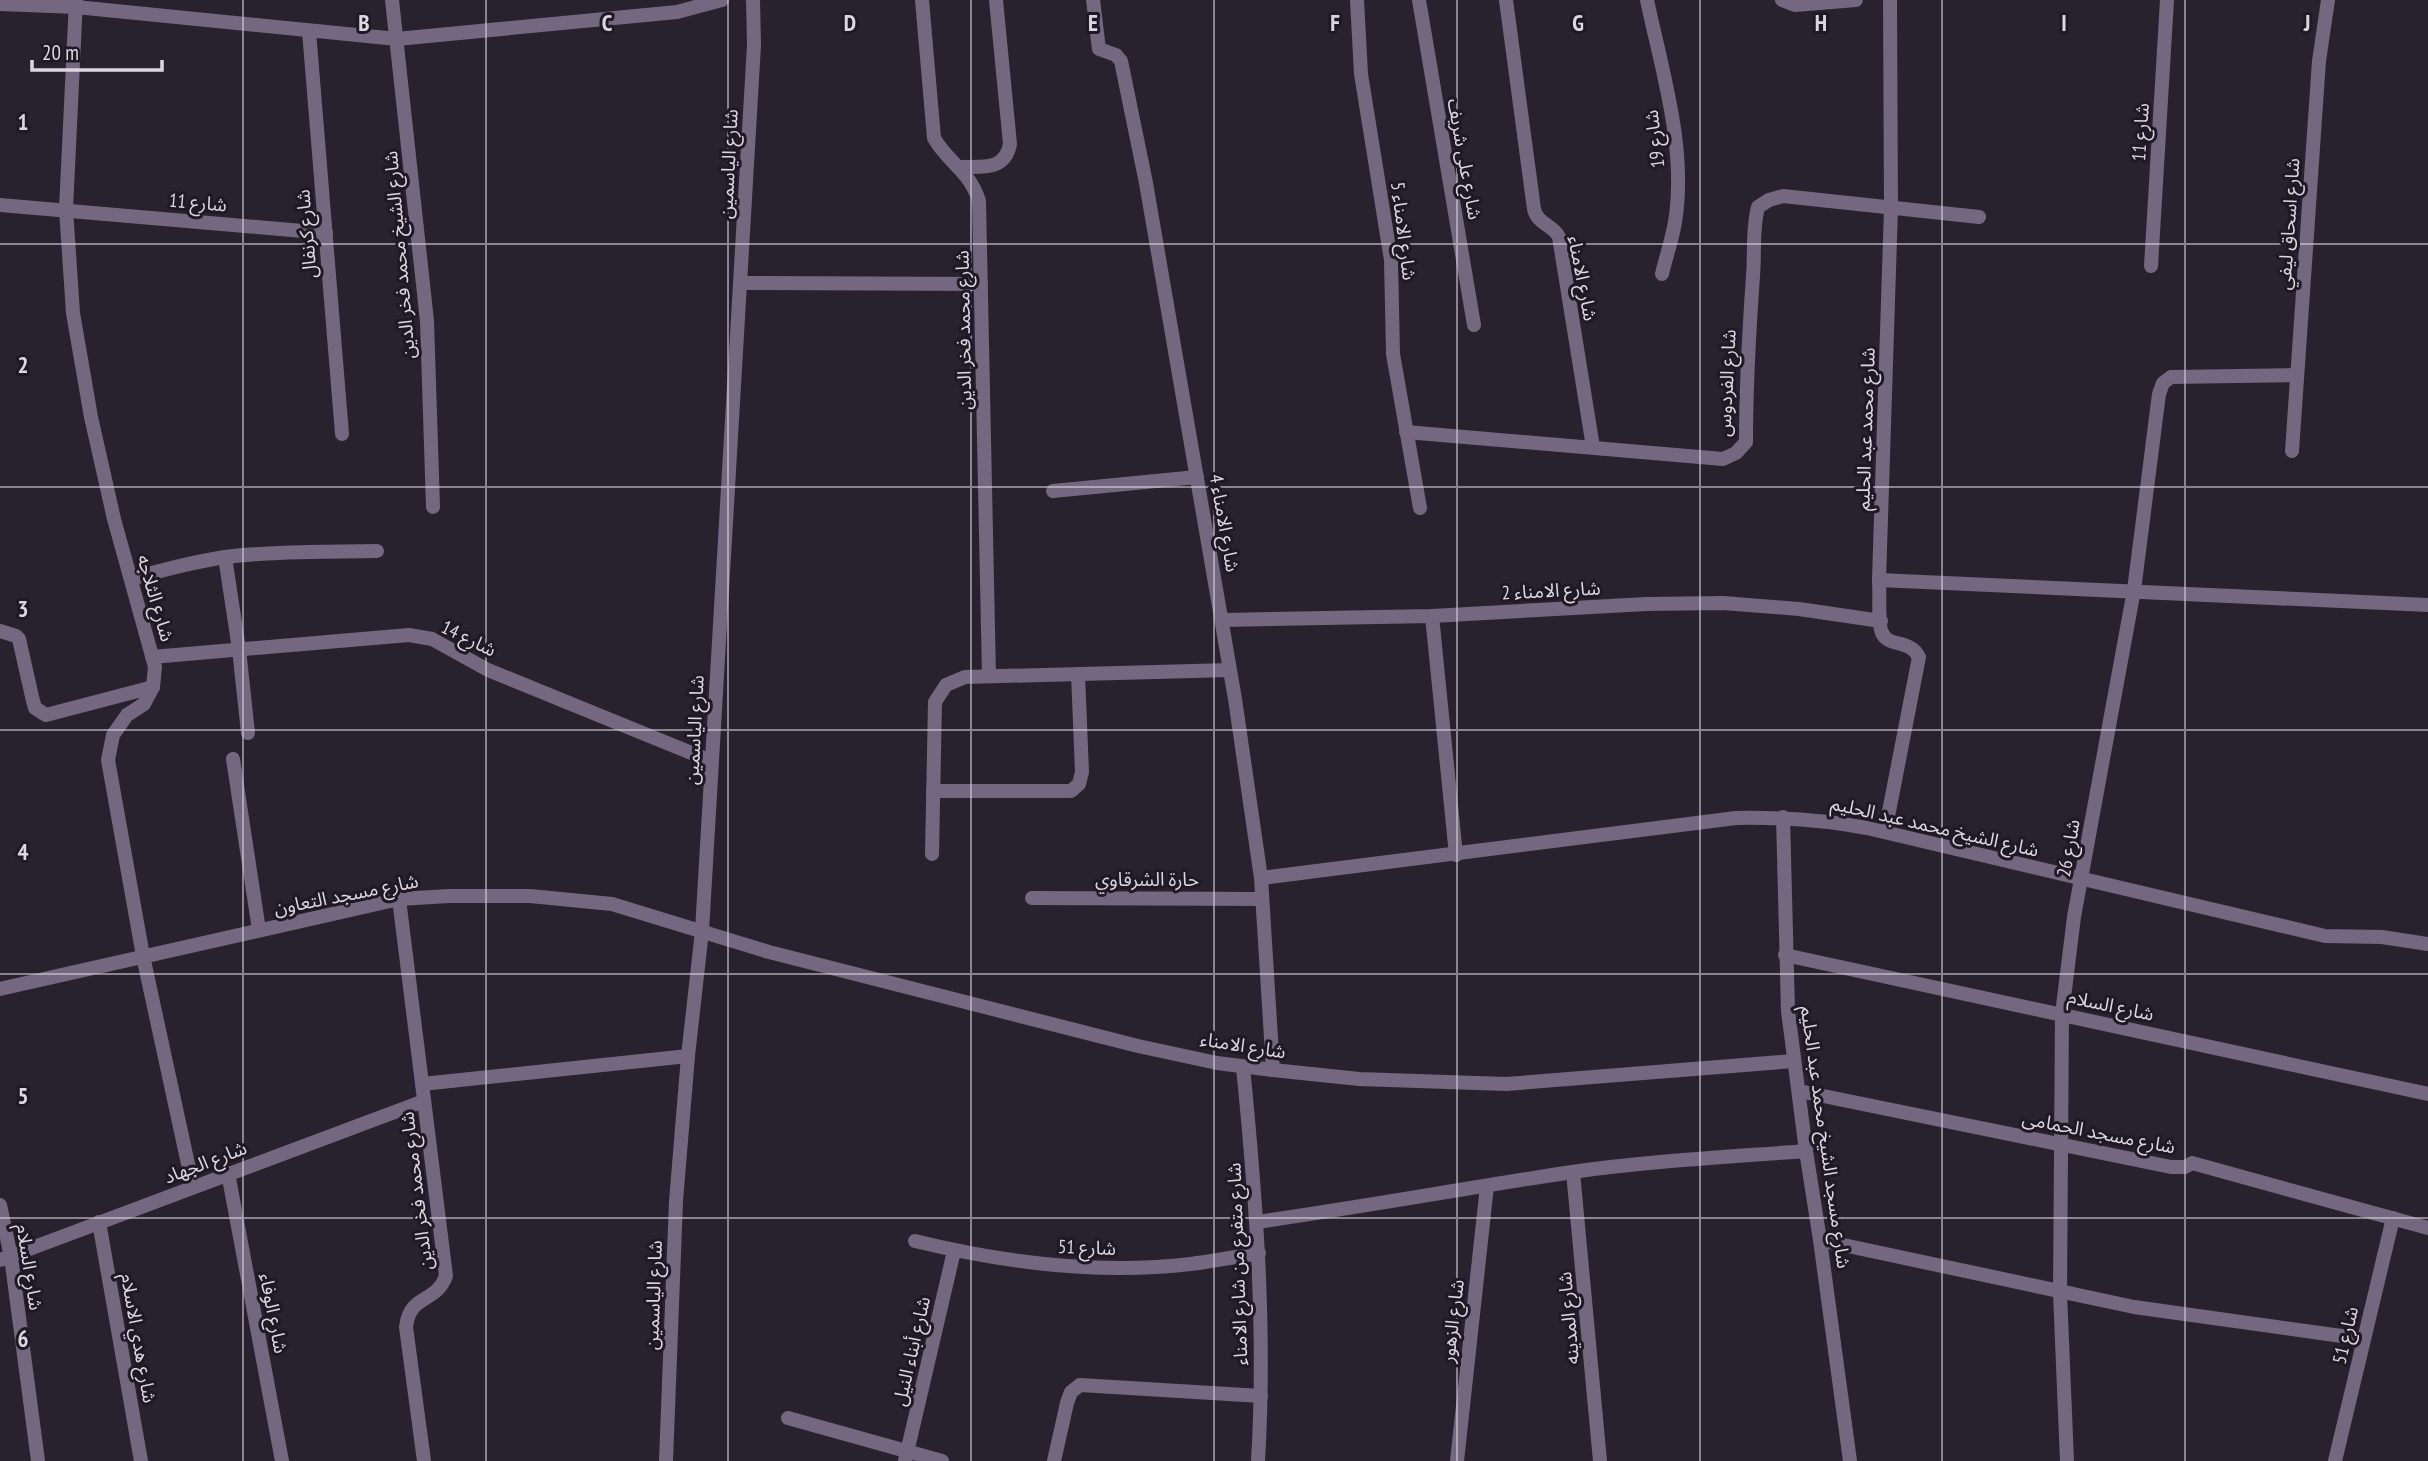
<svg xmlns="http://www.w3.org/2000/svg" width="2428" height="1461" viewBox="0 0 2428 1461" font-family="'PT Sans Narrow','Noto Sans Arabic',sans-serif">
<rect width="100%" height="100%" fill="#28222f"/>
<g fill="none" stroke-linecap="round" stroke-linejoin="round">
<g stroke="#73687f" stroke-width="14">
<polyline points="76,0 66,209 73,313 91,417 114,519 155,667 153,687 144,704 127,715 113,735 108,760 143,956 193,1187"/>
<polyline points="392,0 427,321 433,507"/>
<path d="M922,0l12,138c15,26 36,33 45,63l10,475"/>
<polyline points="1093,0 1099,49 1116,55 1121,61 1146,183 1235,699 1261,878 1273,1070"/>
<polyline points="1357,0 1361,74 1391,260 1393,354 1420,508"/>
<polyline points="1419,0 1474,325"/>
<path d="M1506,0l28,209c4,16 18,15 25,28l34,210"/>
<path d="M1647,0c15,71 40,149 28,222 -3,18 -9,35 -13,52"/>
<polyline points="1782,0 1795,5 1856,0"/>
<polyline points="0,4 76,7 397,39 677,12 722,0"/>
<polyline points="309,31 342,434"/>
<path d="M958,167c22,-1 47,5 52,-23l-14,-144"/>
<polyline points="0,205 326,233"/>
<polyline points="2151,266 2167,0"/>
<polyline points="741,283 981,284"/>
<path d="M1406,432l317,27 13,-6 10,-11c0,-55 3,-110 7,-166 2,-23 -1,-46 5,-69l11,-7 14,-4 196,21"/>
<polyline points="2292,451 2319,61 2328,0"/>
<polyline points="1053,491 1197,477"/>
<polyline points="225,557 239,649 248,733"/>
<path d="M131,579c31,-9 62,-17 94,-22 50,-6 101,-5 152,-6"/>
<polyline points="1879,580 2428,605"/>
<polyline points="1432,616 1456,855"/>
<polyline points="1223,620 1432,616 1646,604 1723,603 1799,609 1881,621"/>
<polyline points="0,631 16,636 19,639 33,701 35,708 46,715 153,687"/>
<polyline points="152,657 409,635 432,639 488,670 711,761"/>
<polyline points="233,759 259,930"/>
<polyline points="933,791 1071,791 1079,784 1082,772 1078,674"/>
<polyline points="1783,817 1788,1011 1806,1151 1820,1240 1850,1461"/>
<path d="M1885,832l34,-175c-9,-19 -33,-8 -38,-27 -3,-10 -1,-38 -2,-50l12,-372 -1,-208"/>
<polyline points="932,854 935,702 946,685 965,677 1230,670"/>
<path d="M1261,878l475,-60c45,-1 87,2 131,10l458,108 57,1 46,7"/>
<polyline points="1032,898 1262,899"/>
<path d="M399,899l47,377c-10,28 -36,17 -40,51l18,134"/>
<polyline points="1785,955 2428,1094"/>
<polyline points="0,989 399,899 449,896 530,896 612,904 769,952 1138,1046 1217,1063 1273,1070 1359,1079 1506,1084 1794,1061"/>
<path d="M1243,1067c13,131 23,262 15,394"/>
<polyline points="422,1084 688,1056"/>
<polyline points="1799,1091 2171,1167 2185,1167 2192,1163 2428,1228"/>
<polyline points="1573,1172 1600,1461"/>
<polyline points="228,1173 282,1461"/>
<polyline points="0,1205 11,1257 38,1461"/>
<polyline points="99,1222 141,1461"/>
<path d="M1257,1222c105,-15 210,-34 315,-50 78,-11 156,-15 234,-21"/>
<polyline points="1820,1240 2134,1307 2363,1339"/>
<path d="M915,1241c90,22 183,34 276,23 22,-3 45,-7 68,-11"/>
<polyline points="0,1260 424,1101"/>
<polyline points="788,1418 942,1461"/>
<polyline points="666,1461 676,1201 688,1056 702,931 754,45 753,0"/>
<polyline points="905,1461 954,1251"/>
<polyline points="1054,1461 1067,1403 1071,1392 1080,1385 1261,1396"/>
<polyline points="1457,1461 1487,1186"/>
<polyline points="2067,1461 2060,1293 2062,1014 2074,917 2134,590 2159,394 2163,383 2171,377 2297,375"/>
<polyline points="2335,1461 2393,1218"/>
</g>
</g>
<path fill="none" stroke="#dbd7e0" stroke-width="2" stroke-opacity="0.55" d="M243,0v1461M486,0v1461M728,0v1461M971,0v1461M1214,0v1461M1457,0v1461M1700,0v1461M1942,0v1461M2185,0v1461M0,244h2428M0,487h2428M0,730h2428M0,974h2428M0,1218h2428"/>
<g text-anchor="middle" stroke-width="6" stroke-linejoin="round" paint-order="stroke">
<g font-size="19" fill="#dbd7e0" stroke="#1f1925">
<text transform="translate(2140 132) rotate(-86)" y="7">شارع 11</text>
<text transform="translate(1654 139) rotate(-97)" y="7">شارع 19</text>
<text transform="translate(1465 159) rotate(80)" y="7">شارع على شريف</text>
<text transform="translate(728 164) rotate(-87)" y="7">شارع الياسمين</text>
<text transform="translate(198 202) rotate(5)" y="7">شارع 11</text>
<text transform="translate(2288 224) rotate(-86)" y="7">شارع اسحاق ليفي</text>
<text transform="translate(1404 231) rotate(83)" y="7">شارع الامناء 5</text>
<text transform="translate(306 234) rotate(-95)" y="7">شارع كرنفال</text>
<text transform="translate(399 255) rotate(-95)" y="7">شارع الشيخ محمد فخر الدين</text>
<text transform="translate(1583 278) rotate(79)" y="7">شارع الامناء</text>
<text transform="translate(963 330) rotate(-91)" y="7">شارع محمد فخر الدين</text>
<text transform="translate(1726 383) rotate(-87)" y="7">شارع الفردوس</text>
<text transform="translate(1865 429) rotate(-88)" y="7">شارع محمد عبد الحليم</text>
<text transform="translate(1225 523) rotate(80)" y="7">شارع الامناء 4</text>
<text transform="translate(1551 590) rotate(-3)" y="7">شارع الامناء 2</text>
<text transform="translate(156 598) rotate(74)" y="7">شارع الثلاجه</text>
<text transform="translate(469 638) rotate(26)" y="7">شارع 14</text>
<text transform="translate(694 730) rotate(-87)" y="7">شارع الياسمين</text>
<text transform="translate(1935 826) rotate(13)" y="7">شارع الشيخ محمد عبد الحليم</text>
<text transform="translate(2068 848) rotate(-80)" y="7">شارع 26</text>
<text x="1147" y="886">حارة الشرقاوي</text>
<text transform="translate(346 894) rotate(-11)" y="7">شارع مسجد التعاون</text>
<text transform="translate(2111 1005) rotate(12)" y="7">شارع السلام</text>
<text transform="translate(1243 1045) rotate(9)" y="7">شارع الامناء</text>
<text transform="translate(2099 1132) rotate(11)" y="7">شارع مسجد الحمامى</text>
<text transform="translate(1826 1137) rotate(82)" y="7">شارع مسجد الشيخ محمد عبد الحليم</text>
<text transform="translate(205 1162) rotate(-21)" y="7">شارع الجهاد</text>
<text transform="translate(416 1191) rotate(-97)" y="7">شارع محمد فخر الدين</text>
<text transform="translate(1087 1247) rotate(2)" y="7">شارع 51</text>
<text transform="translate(1237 1264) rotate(-92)" y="7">شارع متفرع من شارع الامناء</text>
<text transform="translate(30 1267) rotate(81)" y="7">شارع السلام</text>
<text transform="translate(653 1295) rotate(-88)" y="7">شارع الياسمين</text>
<text transform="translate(274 1313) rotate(79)" y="7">شارع الوفاء</text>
<text transform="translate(1568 1318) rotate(-95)" y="7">شارع المدينه</text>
<text transform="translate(1452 1321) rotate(-83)" y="7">شارع الزهور</text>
<text transform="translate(2345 1335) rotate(-77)" y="7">شارع 51</text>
<text transform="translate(139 1338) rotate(80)" y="7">شارع هدي الاسلام</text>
<text transform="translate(911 1351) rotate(-77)" y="7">شارع أبناء النيل</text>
</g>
</g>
<g font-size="23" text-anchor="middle" font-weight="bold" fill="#dbd7e0" stroke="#1f1925" stroke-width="6" stroke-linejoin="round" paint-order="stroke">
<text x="364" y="31">B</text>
<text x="607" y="31">C</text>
<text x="850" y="31">D</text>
<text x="1093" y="31">E</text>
<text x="1335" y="31">F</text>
<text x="1578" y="31">G</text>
<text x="1821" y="31">H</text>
<text x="2064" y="31">I</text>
<text x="2307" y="31">J</text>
<text x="23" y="130">1</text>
<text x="23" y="373">2</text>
<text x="23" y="617">3</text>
<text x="23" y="860">4</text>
<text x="23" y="1104">5</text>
<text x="23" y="1347">6</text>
</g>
<path d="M32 60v10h130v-10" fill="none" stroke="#dbd7e0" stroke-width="3.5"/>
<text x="42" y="60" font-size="21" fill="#dbd7e0" stroke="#1f1925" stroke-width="5" paint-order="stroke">20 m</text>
</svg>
